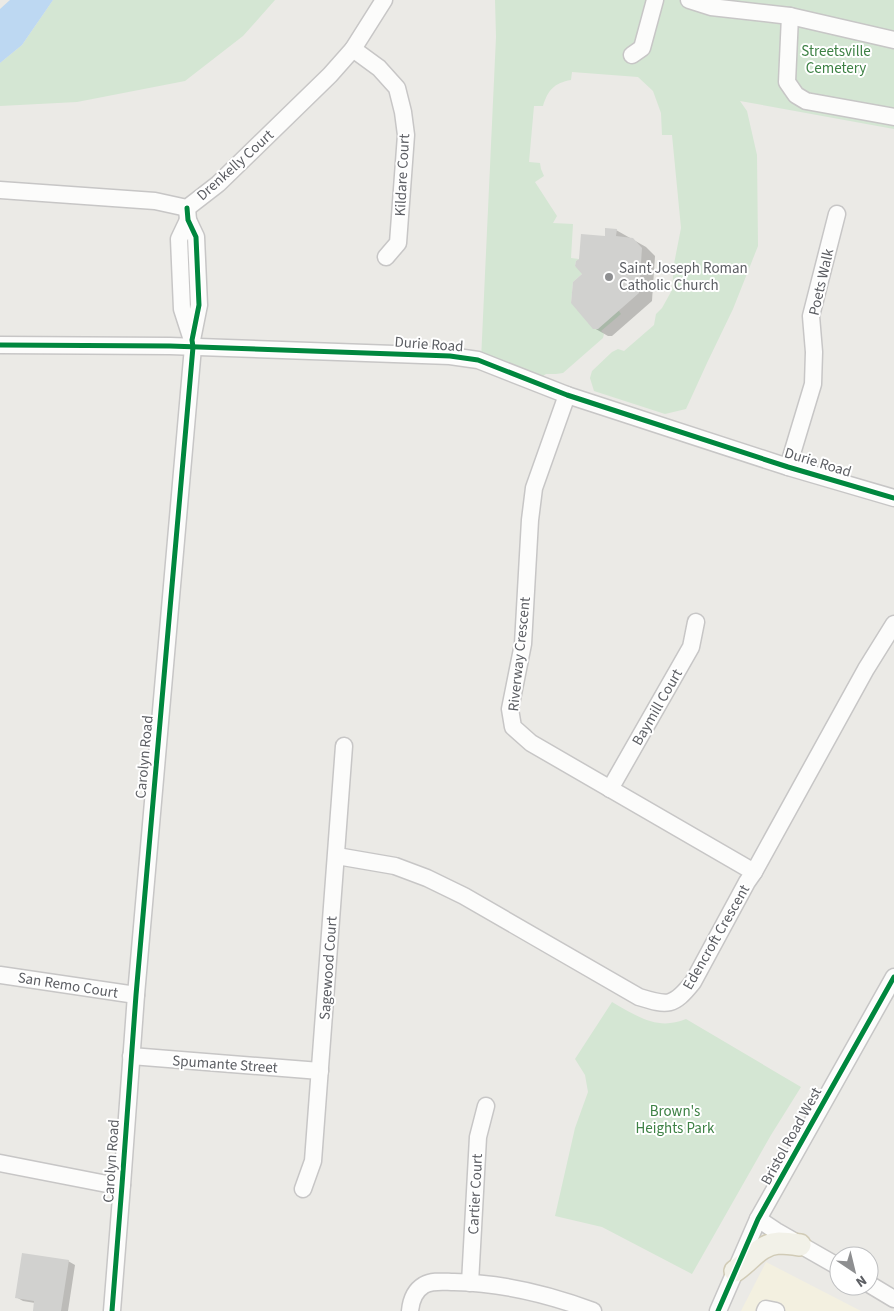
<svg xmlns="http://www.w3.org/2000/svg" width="894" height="1311" viewBox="0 0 894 1311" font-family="'Source Sans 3',sans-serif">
<rect width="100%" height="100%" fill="#ebeae6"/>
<polygon fill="#f3f0e0" points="766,1262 861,1311 741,1311"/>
<g fill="#d4e6d3">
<polygon points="53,0 275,0 243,36 185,81 77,102 0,106 0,63 22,45"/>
<path d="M495,0h399v129l-154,-28 7,10 10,44 1,91 -25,63 -26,54 -21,46 -21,5 -71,-23 -4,-13 2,-7 20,-19 6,-3 6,2 30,-26 2,-11 6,-6 10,-18 2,-26 7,-36 -9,-93h-10l-1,-22 -8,-22 -15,-14 -66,-5 -1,8c-17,3 -23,10 -28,26h-9l-5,56 11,1 1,6 3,7 -9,6 22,34 -4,7 20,1 -2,34 8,1 -3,2 -1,5 9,6 -11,10 -2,21 48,8 2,3 -20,17 3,3 -1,4 -40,35 -7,1h-10l-3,2 -62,-16 15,-323z"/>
<path d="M612,1002c25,14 45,29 74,17l115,68 -30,48 -79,139 -90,-47 -47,-11 20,-88 13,-36 -3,-17 -10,-16z"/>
</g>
<polygon fill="#bdd8f2" points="10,0 53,0 22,45 0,63 0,9"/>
<g fill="#0003">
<polygon points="616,230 646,247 655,256 652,301 612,336 608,336 594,328 584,274 606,237"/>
<polygon points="68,1261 75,1265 68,1311 35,1311 35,1303 23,1301 16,1297"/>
</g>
<g fill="#d1d1cf">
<polygon points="605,228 617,229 616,236 633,238 642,248 639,293 598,329 593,329 571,303 573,282 582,274 575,266 576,261 579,259 581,234 605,236"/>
<polygon points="22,1253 69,1260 61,1311 33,1311 34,1301 15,1298"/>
</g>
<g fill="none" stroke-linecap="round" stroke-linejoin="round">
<defs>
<g id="minor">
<polyline points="689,0 711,7 790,16 894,40"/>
<polyline points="790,16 787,82 796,95 806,101 894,117"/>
<polyline points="353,49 379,68 397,88 403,112 406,135 398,243 386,257"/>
<polyline points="632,55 642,48 655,0"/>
<polyline points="0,190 155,201 187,208 218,184 330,75 353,49 384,0"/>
<polyline points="188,220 179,239 182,309 192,340"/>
<polyline points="0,345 170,346 450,356 478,360 567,395 788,467 894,498"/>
<polyline points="567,395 534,488 530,520 523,644 510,709 513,727 531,743 754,872"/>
<polyline points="788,467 813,384 814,352 811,316 837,214"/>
<polyline points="610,789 691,647 696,622"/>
<path d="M337,856l58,10 32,12 37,18 175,101c29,9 34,10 54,-15l54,-100 7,-10 112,-203 28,-45"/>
<polyline points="0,975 136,995"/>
<polyline points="131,1056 320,1071"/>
<polyline points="0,1163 112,1185 122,1185"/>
<polyline points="303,1189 313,1161 344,746"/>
<polyline points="758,1219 776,1231 839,1267"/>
<polyline points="470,1283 478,1137 486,1106"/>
<polyline points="869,1284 894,1299"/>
<polyline points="112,1311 122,1185 136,995 193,347 192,340 199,305 196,237 188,220 187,208"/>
<path d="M410,1311c1,-11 4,-20 14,-26 9,-5 21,-3 30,-3 49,1 94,12 139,29"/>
<polyline points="718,1311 758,1219 894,977"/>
<polyline points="765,1311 766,1309 776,1311"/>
</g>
<path id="major" d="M735,1271c15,-10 25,-27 44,-28 7,0 14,1 21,2"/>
</defs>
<use href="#minor" stroke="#c7c6c6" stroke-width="19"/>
<use href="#major" stroke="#d1cbb6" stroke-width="24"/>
<use href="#minor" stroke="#fcfcfb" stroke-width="16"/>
<use href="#major" stroke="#f2f1e8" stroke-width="21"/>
<defs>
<g id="cycleway">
<polyline points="0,345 170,346 450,356 478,360 567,395 788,467 894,498"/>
<polyline points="112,1311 122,1185 136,995 193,347 192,340 199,305 196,237 188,220 187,208"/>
<polyline points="718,1311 758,1219 894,977"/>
</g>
</defs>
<use href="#cycleway" stroke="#fff" stroke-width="8"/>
<use href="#cycleway" stroke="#00873e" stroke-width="5"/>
</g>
<circle fill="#8e8f91" stroke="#fff" stroke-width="2" cx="609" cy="277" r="5"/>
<g text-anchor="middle" stroke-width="4" stroke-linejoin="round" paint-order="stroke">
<g font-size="15" fill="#3d8144" stroke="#fff">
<text x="836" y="56">Streetsville<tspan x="836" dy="17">Cemetery</tspan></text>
<text x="675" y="1116">Brown's<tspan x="675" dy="17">Heights Park</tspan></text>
</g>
<g font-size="15" fill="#5c5e63" stroke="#fff">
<text transform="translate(235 165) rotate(-42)" y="5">Drenkelly Court</text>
<text transform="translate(402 175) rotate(-87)" y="5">Kildare Court</text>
<text transform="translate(821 282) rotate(-77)" y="5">Poets Walk</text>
<text transform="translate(429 344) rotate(4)" y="5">Durie Road</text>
<text transform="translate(818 462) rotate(17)" y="5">Durie Road</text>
<text transform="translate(519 654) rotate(-84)" y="5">Riverway Crescent</text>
<text transform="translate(657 707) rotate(-60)" y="5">Baymill Court</text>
<text transform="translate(144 757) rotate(-85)" y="5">Carolyn Road</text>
<text transform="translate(716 937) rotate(-60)" y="5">Edencroft Crescent</text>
<text transform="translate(328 968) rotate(-86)" y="5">Sagewood Court</text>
<text transform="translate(68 985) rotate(9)" y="5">San Remo Court</text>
<text transform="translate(225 1064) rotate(4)" y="5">Spumante Street</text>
<text transform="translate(791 1136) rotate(-61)" y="5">Bristol Road West</text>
<text transform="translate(111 1161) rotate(-86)" y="5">Carolyn Road</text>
<text transform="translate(475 1194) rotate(-87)" y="5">Cartier Court</text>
</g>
<g font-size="15" fill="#5c5e63" stroke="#fff" text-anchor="start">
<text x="619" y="273">Saint Joseph Roman<tspan x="619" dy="17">Catholic Church</tspan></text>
</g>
</g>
<g transform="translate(854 1271) rotate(145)"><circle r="24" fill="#ffffff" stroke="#bebfc1"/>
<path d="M0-4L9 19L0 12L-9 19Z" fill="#8e8f91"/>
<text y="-8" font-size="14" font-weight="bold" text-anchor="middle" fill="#5c5e63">N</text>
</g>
</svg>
